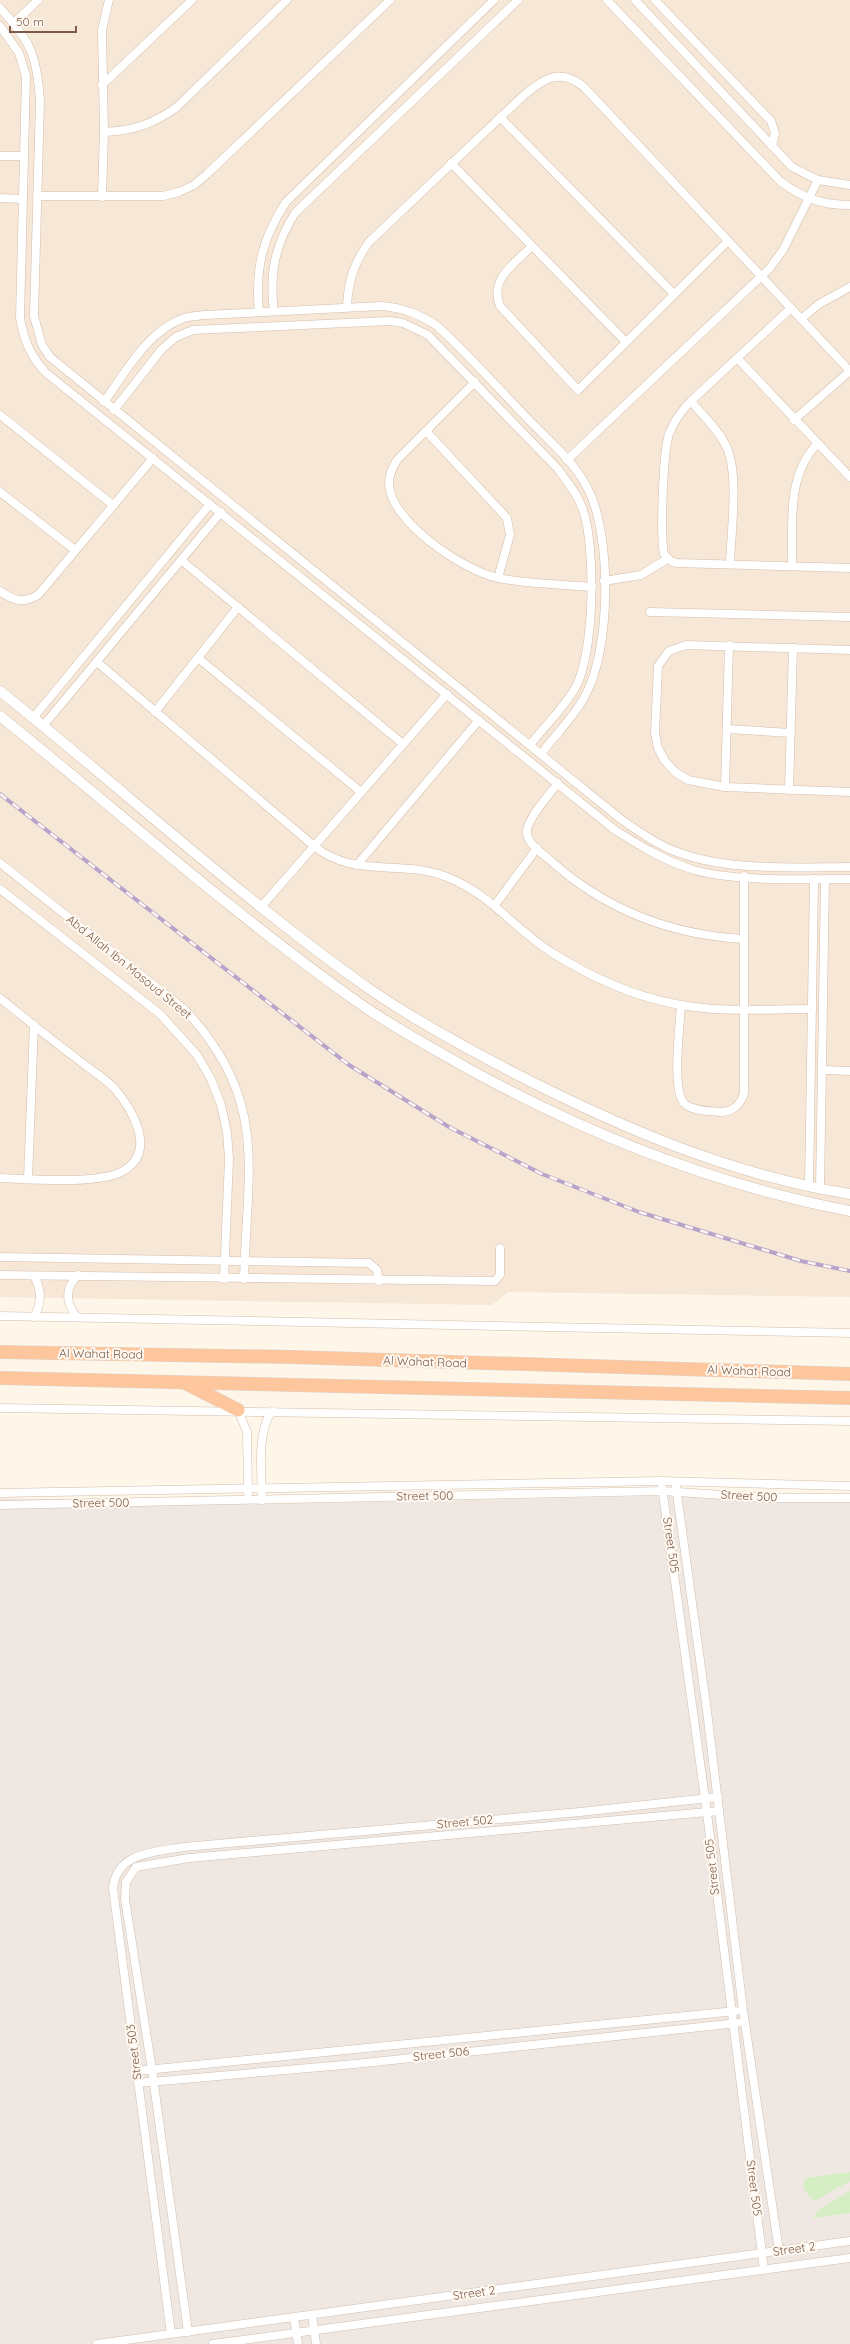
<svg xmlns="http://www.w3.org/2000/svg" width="850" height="2344" viewBox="0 0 850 2344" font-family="Quicksand,sans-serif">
<rect width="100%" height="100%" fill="#fef6e8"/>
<polygon fill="#f7e7d6" points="0,0 850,0 850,1297 508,1292 492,1305 0,1297"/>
<polygon fill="#efe8e2" points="658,1496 850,1497 850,2344 0,2344 0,1498 267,1504"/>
<g fill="#d6eec4">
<path d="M850,2172v9l-34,19h-3c-6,-5 -9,-10 -10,-18l3,-4z"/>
<polygon points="850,2191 850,2213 813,2218 817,2211"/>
</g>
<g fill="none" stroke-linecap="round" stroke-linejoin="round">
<defs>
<g id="minor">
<path d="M607,0l173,181c22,17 42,24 70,24"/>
<polyline points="635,0 792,167 818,180 850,185"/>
<polyline points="655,0 771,121 775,133 772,146"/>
<path d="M0,8c31,33 37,48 40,93l-6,215 8,29 8,12 572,463c16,11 32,23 50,30 52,22 122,17 178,17"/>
<polyline points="14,23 38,0"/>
<path d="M0,26l19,27 7,23 -6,242c4,22 10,37 25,54l570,458c25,16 50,31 79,40 42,12 111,9 156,9"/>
<polyline points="102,85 192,0"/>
<polyline points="500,117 674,294"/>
<path d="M104,132c29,-1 49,-8 73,-25l110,-107"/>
<polyline points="0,156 24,156"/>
<polyline points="451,163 626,342"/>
<polyline points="37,196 163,196 179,192 194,185 207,174 390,0"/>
<polyline points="102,197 104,132 102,30 109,0"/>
<polyline points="0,198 23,199"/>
<path d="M532,246c-17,17 -43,33 -32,60l78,84 150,-149"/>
<path d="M347,307c1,-26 7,-44 22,-65l154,-146c20,-17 37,-29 61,-9l266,284"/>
<path d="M791,308l-100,93c-10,10 -17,20 -22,33 -6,19 -9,101 -5,120l8,8 5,1 173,5"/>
<path d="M274,311c-5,-37 1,-66 21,-98l223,-213"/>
<path d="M259,312c-4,-44 3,-73 27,-110l208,-202"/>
<polyline points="801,319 819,304 850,287"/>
<polyline points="737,358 850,477"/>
<path d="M475,382l-78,78c-4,7 -8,14 -8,23 0,38 75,88 109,95 31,6 63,6 94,9"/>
<path d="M691,401c12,15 28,29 36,47 12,27 4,85 3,116"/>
<path d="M104,402c22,-30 43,-71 80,-84 6,-2 14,-2 21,-3l177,-9c22,2 36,8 54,19 32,29 61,62 91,93 21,22 48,44 61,71 24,47 23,161 -3,207 -11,21 -30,39 -44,58"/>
<path d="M114,410l48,-61 14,-12 17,-7 197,-9 13,2 25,12 130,134c9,13 20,25 25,41 13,37 12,147 -9,180 -12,20 -30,37 -44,55"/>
<polyline points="0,415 113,505"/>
<polyline points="794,420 850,371"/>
<polyline points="426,431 507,518 510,535 498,578"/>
<polyline points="567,460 770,268 783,250 818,180"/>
<polyline points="0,492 75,550"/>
<polyline points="181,560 403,744"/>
<path d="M792,566c1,-42 -6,-89 25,-122"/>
<polyline points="604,581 641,575 667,559"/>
<path d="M0,591c13,10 25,13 39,3l114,-136"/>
<polyline points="650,612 850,617"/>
<polyline points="850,650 686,645 669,651 658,666 655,733 658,748 665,761 675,772 688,780 725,787 850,792"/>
<polyline points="198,658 361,792"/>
<path d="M97,662l217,184c40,33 89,13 133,31 45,18 67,52 107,77 42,26 90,47 140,53 38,5 79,2 118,2"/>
<polyline points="155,712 238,607"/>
<polyline points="33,718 210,504"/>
<polyline points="43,726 221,512"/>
<polyline points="727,729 791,733"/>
<path d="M558,783c-8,11 -34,39 -31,51 2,11 16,20 24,27 55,49 119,74 193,78"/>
<polyline points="725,787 729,645"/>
<polyline points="789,790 793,648"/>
<path d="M0,863l185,147c84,89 62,159 59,269"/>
<polyline points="357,865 479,720"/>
<polyline points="0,889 160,1014 197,1055 211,1079 221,1105 227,1132 229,1159 224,1279"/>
<polyline points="495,905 537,848"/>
<polyline points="261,907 447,694"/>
<path d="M0,998c25,20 50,41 76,60 12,10 28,19 38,30 18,21 44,63 9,83 -24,14 -94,8 -123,7"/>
<path d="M681,1005c-1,20 -10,87 4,99 8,7 24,7 35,8 13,0 21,-8 24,-19v-217"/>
<polyline points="823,1070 850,1071"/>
<polyline points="28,1178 34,1025"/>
<polyline points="809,1187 814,879"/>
<polyline points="820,1189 825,879"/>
<polyline points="0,1257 369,1263 377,1270 379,1281"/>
<polyline points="0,1275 495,1281 500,1275 500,1248"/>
<polyline points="0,1316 850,1333"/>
<path d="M34,1317c8,-14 8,-27 0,-41"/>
<path d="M77,1317c-12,-14 -12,-29 1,-42"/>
<polyline points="0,1408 850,1421"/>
<polyline points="238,1410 247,1432 248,1493"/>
<polyline points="662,1487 707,1813 764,2270"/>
<polyline points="676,1487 707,1711 743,2010 779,2251"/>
<polyline points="0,1493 661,1481 850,1486"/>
<path d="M262,1500c0,-25 -6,-68 10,-89"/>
<polyline points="0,1505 663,1491 768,1498 850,1498"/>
<polyline points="136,2071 736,2011"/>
<polyline points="138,2083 355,2064 738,2023"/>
<polyline points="312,2315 316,2344"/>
<polyline points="294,2318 298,2344"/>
<polyline points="188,2332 152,2070 125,1899 126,1882 136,1867 189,1858 719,1811"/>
<path d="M171,2334l-58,-446c4,-36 42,-36 71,-41l396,-35 138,-15"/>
<polyline points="97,2344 850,2241"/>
<polyline points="213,2344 850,2258"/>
</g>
<g id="tertiary">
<path d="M0,691c123,98 239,206 368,297 46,32 98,60 148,86 106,54 215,101 334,120"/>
<path d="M0,716c118,95 232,197 356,285 35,25 74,46 111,67 121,67 247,117 383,143"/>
</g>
<g id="trunk">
<polyline points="0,1352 291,1357 850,1374"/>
<polyline points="0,1378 850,1398"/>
<polyline points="187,1384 238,1410"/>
</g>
</defs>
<use href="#minor" stroke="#d3bdac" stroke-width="9"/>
<use href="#tertiary" stroke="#d3bdac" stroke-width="11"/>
<use href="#trunk" stroke="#ddd4d0" stroke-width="14"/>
<use href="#minor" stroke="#fff" stroke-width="8"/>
<use href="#tertiary" stroke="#fff" stroke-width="10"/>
<use href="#trunk" stroke="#fec69c" stroke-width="13"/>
<defs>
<polyline id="rail" points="0,794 349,1065 449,1127 542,1174 639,1212 801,1261 850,1271"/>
</defs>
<use href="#rail" stroke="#b8a4cb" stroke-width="4"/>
<use href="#rail" stroke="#fff9f1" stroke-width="2.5" stroke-dasharray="8" stroke-linecap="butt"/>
</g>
<g text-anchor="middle" stroke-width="4" stroke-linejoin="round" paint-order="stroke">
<g font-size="12" fill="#7c5b49" stroke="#fff9f1">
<text transform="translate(129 967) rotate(39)" y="4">Abd Allah Ibn Masoud Street</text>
<text transform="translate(101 1354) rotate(1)" y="4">Al Wahat Road</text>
<text transform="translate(425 1362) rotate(2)" y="4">Al Wahat Road</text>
<text transform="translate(749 1371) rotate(2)" y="4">Al Wahat Road</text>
<text transform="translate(425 1496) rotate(-1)" y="4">Street 500</text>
<text transform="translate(749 1496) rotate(3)" y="4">Street 500</text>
<text transform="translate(101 1503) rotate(-1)" y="4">Street 500</text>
<text transform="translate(671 1545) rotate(82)" y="4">Street 505</text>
<text transform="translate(465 1822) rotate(-5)" y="4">Street 502</text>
<text transform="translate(712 1867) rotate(-96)" y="4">Street 505</text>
<text transform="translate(134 2052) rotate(-97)" y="4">Street 503</text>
<text transform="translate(441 2054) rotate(-6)" y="4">Street 506</text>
<text transform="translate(754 2188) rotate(83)" y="4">Street 505</text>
<text transform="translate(794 2249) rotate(-8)" y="4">Street 2</text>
<text transform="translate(474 2293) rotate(-8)" y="4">Street 2</text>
</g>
</g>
<path d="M10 26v6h66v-6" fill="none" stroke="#7c5b49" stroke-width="2"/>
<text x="16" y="26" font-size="12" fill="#7c5b49" stroke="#fff9f1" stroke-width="3" paint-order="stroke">50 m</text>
</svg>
